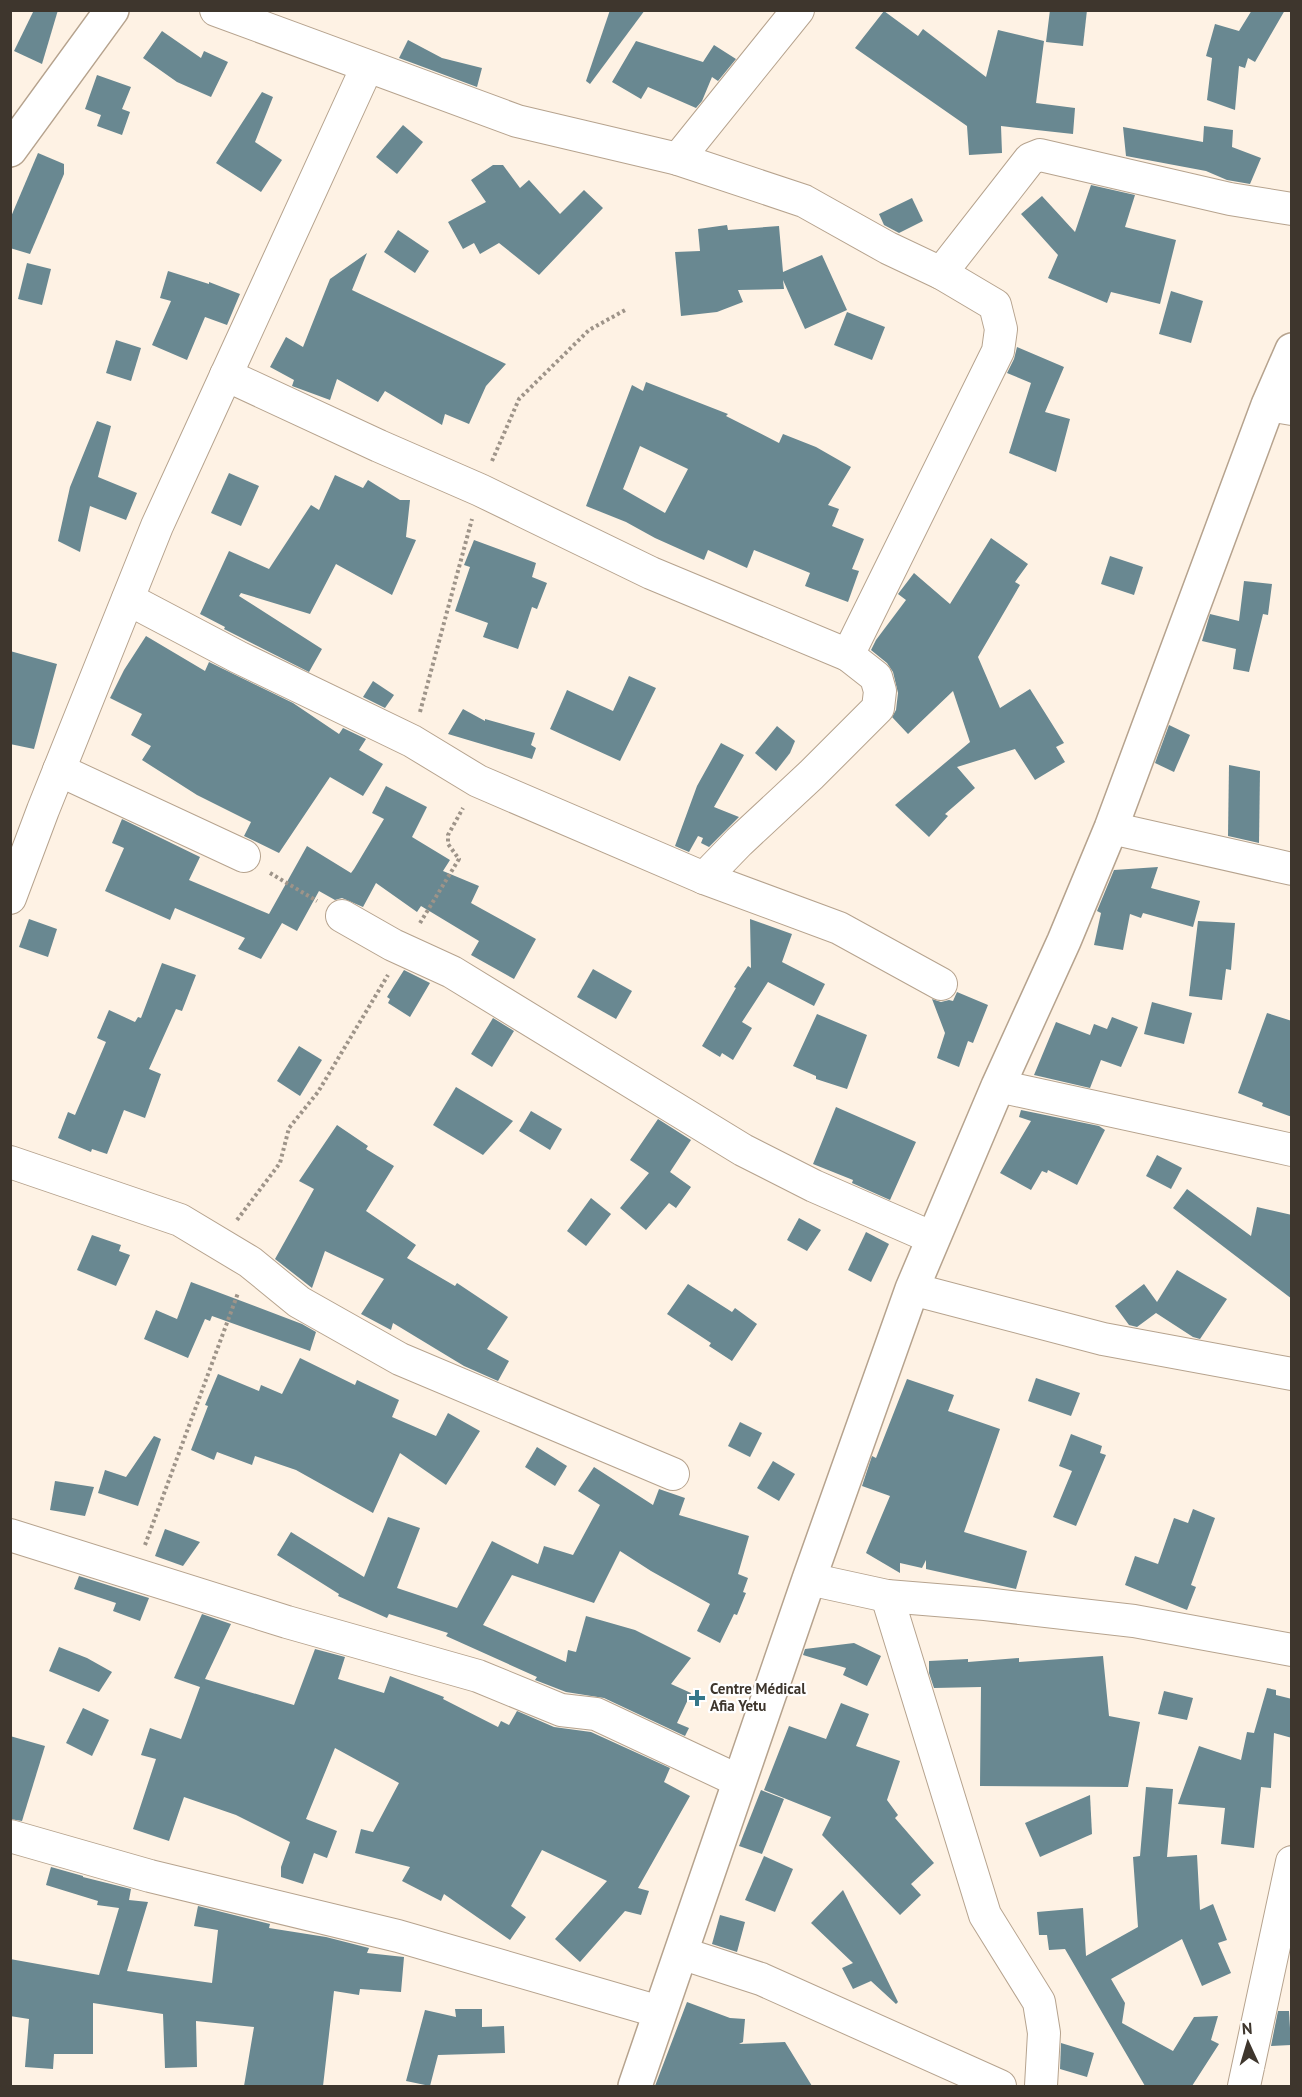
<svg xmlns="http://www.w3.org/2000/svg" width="1302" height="2097" viewBox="0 0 1302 2097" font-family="'PT Sans',sans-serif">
<rect width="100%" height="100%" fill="#fef2e4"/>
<g fill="#698891" fill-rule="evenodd">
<polygon points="34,10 58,10 42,64 14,51"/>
<polygon points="610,10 645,10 590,84 586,81"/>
<polygon points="1050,10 1087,10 1083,46 1046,42"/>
<polygon points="1252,10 1285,10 1255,62 1248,58 1245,68 1239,66 1235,110 1207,100 1212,58 1206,56 1215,24 1239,31"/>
<polygon points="884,11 918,36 923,29 986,77 998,30 1044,41 1036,103 1075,108 1073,134 1001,126 1002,153 969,155 967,126 855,48"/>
<polygon points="162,31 201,58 204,51 228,62 211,97 177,82 143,58"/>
<polygon points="408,40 442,58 482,68 477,87 399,58"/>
<polygon points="636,41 703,62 714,45 736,59 718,81 712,77 702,101 696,108 648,87 641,99 612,82"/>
<polygon points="97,75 131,87 122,109 130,112 122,135 97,126 101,115 85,109"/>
<polygon points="262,92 273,97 255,142 282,160 261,192 216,163"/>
<polygon points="403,125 423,142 397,174 376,157"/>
<polygon points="1204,126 1233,130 1232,147 1261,158 1250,184 1227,180 1206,171 1126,156 1123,127 1203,142"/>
<polygon points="38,153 64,164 64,174 30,254 10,248 10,219"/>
<polygon points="493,165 503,165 520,188 529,180 560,214 584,190 603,208 539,275 499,243 480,254 474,243 463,249 448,222 486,202 471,180"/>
<polygon points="1091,185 1135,195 1125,227 1176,240 1160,304 1111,292 1107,303 1048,278 1058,255 1021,214 1042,196 1075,232"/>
<polygon points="912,198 923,221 899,233 884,225 879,214"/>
<polygon points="727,225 728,230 779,226 783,272 822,255 847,310 805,329 783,280 784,289 738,290 743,302 717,312 681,316 675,252 700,251 698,229"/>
<polygon points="398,230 429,251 415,273 384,252"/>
<polygon points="367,253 352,290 506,364 486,386 469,424 445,414 442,425 385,391 378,402 337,379 330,400 292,386 294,380 270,367 286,337 303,347 330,279"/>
<polygon points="27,263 51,269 42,305 18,299"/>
<polygon points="168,271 209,284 209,282 240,294 227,325 205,317 187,360 152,345 171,301 160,298"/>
<polygon points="1171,291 1203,301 1191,343 1159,334"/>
<polygon points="847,312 885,327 872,360 834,345"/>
<polygon points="116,340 141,348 131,381 106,373"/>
<polygon points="1017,347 1064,367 1045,412 1070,419 1056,472 1009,453 1031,383 1007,373 1014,359"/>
<path d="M646,382l82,32 -2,2 53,27 4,-9 33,13 35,20 -23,38 11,4 -7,17 32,13 -12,30 7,2 -11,31 -43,-16 5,-13 -56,-23 -7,18 -39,-18 -4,10 -49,-22 -29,-16 -40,-16 46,-121 11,6zM640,446l48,23 -23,44 -42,-24z"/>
<polygon points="97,421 111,426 98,477 137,493 126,520 90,506 80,552 58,541 70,487"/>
<polygon points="229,473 259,486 241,526 211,513"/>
<polygon points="335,475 363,488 368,480 400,500 410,500 406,537 416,540 392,595 336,564 310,614 241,593 239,596 322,649 309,672 224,629 225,627 200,614 229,551 269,569 311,505 319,510"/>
<polygon points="991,538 1028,564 1015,582 1020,585 978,657 1000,708 1030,689 1064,743 1056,747 1065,762 1035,780 1015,749 957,767 975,788 945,814 948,816 929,837 895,805 970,742 953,691 908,734 892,717 896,710 898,693 893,672 887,663 871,650 876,640 906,600 898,594 914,573 950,604"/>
<polygon points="474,540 536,563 532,577 547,583 537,609 532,607 518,649 483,637 488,623 455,611 470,567 464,565"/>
<polygon points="1110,556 1143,567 1134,595 1101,584"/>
<polygon points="1244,581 1272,584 1268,615 1263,614 1249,672 1233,669 1236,649 1202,641 1210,614 1239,621"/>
<polygon points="146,636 205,671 209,662 293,703 339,734 343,728 366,739 359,750 383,764 363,796 330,777 279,853 244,836 251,822 197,795 142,760 151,746 131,735 142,714 110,698 124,670"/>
<polygon points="10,651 57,664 34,749 10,744"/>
<polygon points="629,676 656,688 620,761 550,729 567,690 613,711"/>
<polygon points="373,681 394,695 385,708 363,697"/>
<polygon points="463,709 485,721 485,719 535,733 531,745 536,748 532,759 448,734"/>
<polygon points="1169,725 1190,735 1174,772 1155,763"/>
<polygon points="777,726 795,741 790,753 776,771 755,753"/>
<polygon points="721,743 744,755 714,807 739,817 709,847 701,843 703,838 698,836 689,852 675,846 697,786"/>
<polygon points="1229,765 1260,771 1259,843 1228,836"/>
<polygon points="386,786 427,807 412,837 450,860 443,871 479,886 471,903 536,939 514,979 471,955 479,941 421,906 417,912 376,883 363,907 342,898 335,900 319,891 297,931 282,923 261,959 238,949 245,938 175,908 170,920 105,891 124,848 112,843 122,819 200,857 189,880 269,914 307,846 351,873 354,869 384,819 372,813"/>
<polygon points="1158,867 1151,888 1200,901 1193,927 1143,913 1141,918 1130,914 1123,950 1094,945 1101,913 1097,911 1114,870"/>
<polygon points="29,919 57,929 48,957 19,947"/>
<polygon points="750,919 792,934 782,962 825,984 814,1006 768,982 742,1022 752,1028 733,1060 722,1053 720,1057 702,1046 736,988 734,987 748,966 751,968"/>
<polygon points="1198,921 1235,923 1231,970 1226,969 1222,1000 1189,996"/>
<polygon points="162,963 196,975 182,1011 176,1009 149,1069 161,1074 145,1118 124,1110 107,1154 92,1149 91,1152 58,1138 68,1112 75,1115 106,1042 97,1038 109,1010 135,1022 138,1017 141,1018"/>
<polygon points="593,969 632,991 616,1019 577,997"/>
<polygon points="404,970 430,983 410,1017 388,1003 390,999 387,997"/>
<polygon points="957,992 988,1005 973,1043 968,1041 959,1067 937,1058 945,1033 932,999 941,1002 949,1000 953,1001"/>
<polygon points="1152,1002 1192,1013 1184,1044 1144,1034"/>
<polygon points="1267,1013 1292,1021 1292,1117 1262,1106 1263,1103 1238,1093"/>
<polygon points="817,1014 867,1035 847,1089 816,1079 816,1076 793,1066"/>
<polygon points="1112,1017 1138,1027 1121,1067 1101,1060 1090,1088 1034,1075 1056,1022 1090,1035 1094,1024 1107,1029"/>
<polygon points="493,1018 514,1031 492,1067 471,1054"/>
<polygon points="299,1046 322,1060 300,1096 277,1081"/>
<polygon points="456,1087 513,1121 483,1155 433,1125"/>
<polygon points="836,1107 916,1142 890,1200 852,1183 853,1180 813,1164"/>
<polygon points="1021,1110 1099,1126 1105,1130 1077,1185 1048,1170 1047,1173 1042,1171 1031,1190 1000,1173 1031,1121 1019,1117"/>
<polygon points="531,1111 562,1129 550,1150 519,1131"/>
<polygon points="658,1119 691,1140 670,1172 691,1187 676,1208 669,1203 646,1230 620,1208 649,1173 630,1160"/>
<polygon points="337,1125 368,1146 366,1149 394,1166 366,1211 416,1245 407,1258 455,1286 457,1283 508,1317 487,1349 509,1361 498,1381 464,1366 393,1323 391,1330 361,1314 384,1279 325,1251 312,1288 275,1259 314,1189 299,1181"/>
<polygon points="1157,1155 1182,1168 1171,1189 1146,1176"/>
<polygon points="1187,1189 1251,1236 1257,1207 1292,1215 1292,1299 1173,1208"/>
<polygon points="591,1198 611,1214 586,1246 567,1231"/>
<polygon points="799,1218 821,1230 807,1251 787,1240"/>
<polygon points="866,1232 889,1244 871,1282 848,1270"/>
<polygon points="92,1235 121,1245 119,1251 130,1255 116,1286 77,1270"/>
<polygon points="1177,1270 1227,1299 1200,1339 1193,1337 1156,1313 1137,1327 1129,1325 1115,1306 1144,1284 1157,1302"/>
<polygon points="191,1282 302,1324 316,1332 310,1351 212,1316 210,1321 205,1319 188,1358 144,1339 156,1310 177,1319"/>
<polygon points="688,1284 732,1312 735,1308 757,1324 732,1361 709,1346 711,1343 667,1314"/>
<polygon points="300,1358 355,1385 357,1380 399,1400 392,1417 436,1436 448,1413 480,1431 446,1485 400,1453 373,1513 296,1470 255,1456 252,1465 217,1452 214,1460 191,1450 208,1406 205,1405 218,1374 259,1391 261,1385 282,1394"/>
<polygon points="1036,1378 1080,1393 1071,1416 1028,1401"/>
<polygon points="907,1379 954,1395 948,1411 1000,1429 964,1532 1027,1551 1016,1589 926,1569 926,1560 922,1568 900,1563 900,1573 866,1553 890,1496 862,1486 872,1456 876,1458"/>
<polygon points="740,1422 762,1433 750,1457 728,1446"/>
<polygon points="1071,1434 1102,1446 1100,1453 1106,1455 1076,1526 1053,1517 1072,1471 1059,1466"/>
<polygon points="154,1436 161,1439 138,1506 98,1493 105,1470 126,1477"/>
<polygon points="537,1447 567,1466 555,1486 525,1467"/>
<polygon points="773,1461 795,1474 779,1501 757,1488"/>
<polygon points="594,1467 653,1505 659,1489 685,1498 679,1515 749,1536 738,1574 748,1578 743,1592 746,1593 737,1615 734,1614 720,1643 697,1631 710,1604 651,1571 620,1551 594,1603 512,1575 483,1625 566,1662 568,1650 576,1652 586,1616 635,1630 691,1658 671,1684 691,1693 677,1723 689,1728 685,1736 604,1698 566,1692 535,1680 537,1677 446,1636 448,1633 389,1614 387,1618 338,1596 339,1594 277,1555 291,1532 364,1577 388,1517 420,1528 397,1588 457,1608 492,1541 538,1564 544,1546 573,1555 600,1505 578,1491"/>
<polygon points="55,1481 94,1487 85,1516 50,1510"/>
<polygon points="1193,1509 1215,1518 1191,1585 1196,1587 1187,1610 1125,1585 1135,1556 1158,1564 1174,1518 1188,1523"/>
<polygon points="165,1529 200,1542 183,1566 155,1556"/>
<polygon points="79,1576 149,1598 140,1621 113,1611 116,1603 74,1589"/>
<polygon points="202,1614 231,1624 205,1679 294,1705 315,1649 345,1657 338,1679 384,1693 390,1676 444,1697 443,1699 498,1727 501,1721 509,1725 517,1711 554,1727 591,1732 670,1768 664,1782 690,1796 638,1888 649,1891 641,1915 625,1911 580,1962 555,1939 607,1881 542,1850 511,1906 526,1917 510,1940 444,1894 441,1901 402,1881 410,1867 355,1853 361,1829 373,1832 399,1783 335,1748 306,1819 337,1831 327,1858 314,1853 303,1884 281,1877 281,1867 290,1842 236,1815 184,1797 169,1841 133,1829 156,1759 141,1755 150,1728 181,1739 200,1687 174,1678"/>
<polygon points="854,1643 881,1656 867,1686 843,1675 846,1668 803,1655 805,1649"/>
<polygon points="59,1647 87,1658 112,1672 99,1692 49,1671"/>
<polygon points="1103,1656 1109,1716 1140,1722 1128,1787 980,1786 981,1687 934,1688 929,1673 929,1661 968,1659 968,1662 1019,1658 1019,1662"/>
<polygon points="1267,1688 1276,1690 1276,1695 1292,1699 1292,1738 1274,1733 1271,1788 1261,1787 1254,1848 1221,1844 1225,1808 1178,1804 1199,1746 1241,1760 1247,1732 1254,1733"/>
<polygon points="1164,1691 1193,1698 1187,1720 1158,1714"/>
<polygon points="841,1703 869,1714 856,1746 900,1761 887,1800 898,1815 895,1818 934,1863 911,1884 921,1895 900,1915 822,1835 831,1817 764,1790 789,1726 826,1739"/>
<polygon points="83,1708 109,1720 92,1756 66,1743"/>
<polygon points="10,1736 45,1746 22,1821 10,1819"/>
<polygon points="1146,1787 1173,1789 1167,1857 1197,1855 1200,1910 1213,1904 1227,1940 1218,1943 1231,1973 1202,1986 1182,1939 1111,1979 1125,2003 1122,2023 1173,2051 1194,2017 1218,2016 1211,2040 1219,2044 1192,2086 1145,2086 1065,1949 1049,1950 1047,1935 1039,1935 1037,1912 1083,1908 1086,1956 1138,1927 1133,1857 1140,1856"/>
<polygon points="761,1790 784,1799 762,1854 739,1846"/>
<polygon points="1090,1795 1092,1834 1040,1857 1025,1823"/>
<polygon points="764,1856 793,1869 775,1912 745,1900"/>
<polygon points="51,1867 83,1876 83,1877 131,1889 129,1900 148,1902 127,1971 212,1983 218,1930 194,1926 198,1906 270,1924 269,1928 326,1937 369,1948 367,1953 404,1957 401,1992 360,1989 359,1995 334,1991 323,2086 244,2086 254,2027 196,2021 197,2067 165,2068 163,2014 93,2003 93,2054 54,2054 53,2069 25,2067 29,2019 10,2016 10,1959 99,1975 119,1908 97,1905 98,1901 46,1885"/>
<polygon points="843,1890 898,2002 896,2004 871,1981 853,1989 842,1968 853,1963 811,1923"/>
<polygon points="720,1915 745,1922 737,1952 712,1944"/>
<polygon points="687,2002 730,2018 745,2019 743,2042 739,2044 785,2042 812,2086 655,2086"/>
<polygon points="455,2009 482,2009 482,2027 504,2026 505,2053 438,2055 430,2086 406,2081 425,2010 456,2017"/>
<polygon points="1278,2011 1289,2011 1291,2045 1271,2046"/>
<polygon points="1061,2043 1094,2053 1087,2077 1060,2069"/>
</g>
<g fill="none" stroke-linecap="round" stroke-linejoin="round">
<defs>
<g id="minor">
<polyline points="216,10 517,121 678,159 798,10"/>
<polyline points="678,159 804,201 888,248 941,273 1030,159 1040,155 1230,199 1292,209"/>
<polyline points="226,375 379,446 480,490 651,573 848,655"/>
<polyline points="1268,405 1292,409"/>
<polyline points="128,599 238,657 412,741 478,781 704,878 839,928 941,984"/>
<polyline points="59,770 244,856"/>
<polyline points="1111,828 1292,869"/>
<polyline points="704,878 739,842 811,775 878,708 880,691 876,677 848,655 998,351 1001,329 995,305 941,273"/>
<polyline points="10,898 43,810 157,526 367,67"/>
<polyline points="342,916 393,945 452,972 743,1150 814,1186 933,1238"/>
<polyline points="998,1086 1292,1150"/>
<polyline points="10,1162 180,1220 250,1262 299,1302 400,1359 673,1474"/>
<polyline points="912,1289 1103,1339 1292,1374"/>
<polyline points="10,1535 287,1622 478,1676 561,1710 596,1714 739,1781"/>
<polyline points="809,1579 887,1596 985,1604 1134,1621 1292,1650"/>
<polyline points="887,1596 985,1915 1039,2002 1044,2033 1041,2086"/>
<polyline points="10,1836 150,1876 398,1936 660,2012"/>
<polyline points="681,1953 761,1979 1000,2086"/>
<polyline points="1244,2086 1292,1862"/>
</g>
<g id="tertiary">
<polyline points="10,150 112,10"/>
<polyline points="635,2086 809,1579 912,1289 998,1086 1064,941 1111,828 1268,405 1292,350"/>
</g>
</defs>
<use href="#minor" stroke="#b6a38e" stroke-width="34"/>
<use href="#tertiary" stroke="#b6a38e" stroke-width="36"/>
<g stroke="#9e9489" stroke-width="4" stroke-dasharray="3 3" stroke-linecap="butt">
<polyline points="492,461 519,399 589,330 627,309"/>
<polyline points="420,712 472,519"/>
<polyline points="270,873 317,901"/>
<polyline points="420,923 459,859 448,844 448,835 463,808"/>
<polyline points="237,1220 280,1163 289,1128 318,1092 388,975"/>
<polyline points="145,1545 238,1293"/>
</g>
<use href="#minor" stroke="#fff" stroke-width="32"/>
<use href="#tertiary" stroke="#fff" stroke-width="33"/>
</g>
<path fill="#357789" stroke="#fff" stroke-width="2" d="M694 1689h6v6h6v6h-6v6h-6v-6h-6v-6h6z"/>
<g text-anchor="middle" stroke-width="4.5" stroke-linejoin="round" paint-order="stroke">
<g font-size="15" font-weight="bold" fill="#3e362d" stroke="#fff" text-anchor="start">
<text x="710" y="1694">Centre Médical<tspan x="710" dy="17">Afia Yetu</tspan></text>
</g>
</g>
<rect width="1302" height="2097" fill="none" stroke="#3e362d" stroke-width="24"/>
<g transform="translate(1248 2043) rotate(356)" stroke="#ffffff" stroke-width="4.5" paint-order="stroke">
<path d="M0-4.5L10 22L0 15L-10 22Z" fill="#3e362d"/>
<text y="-9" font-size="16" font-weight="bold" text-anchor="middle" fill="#3e362d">N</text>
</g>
</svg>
